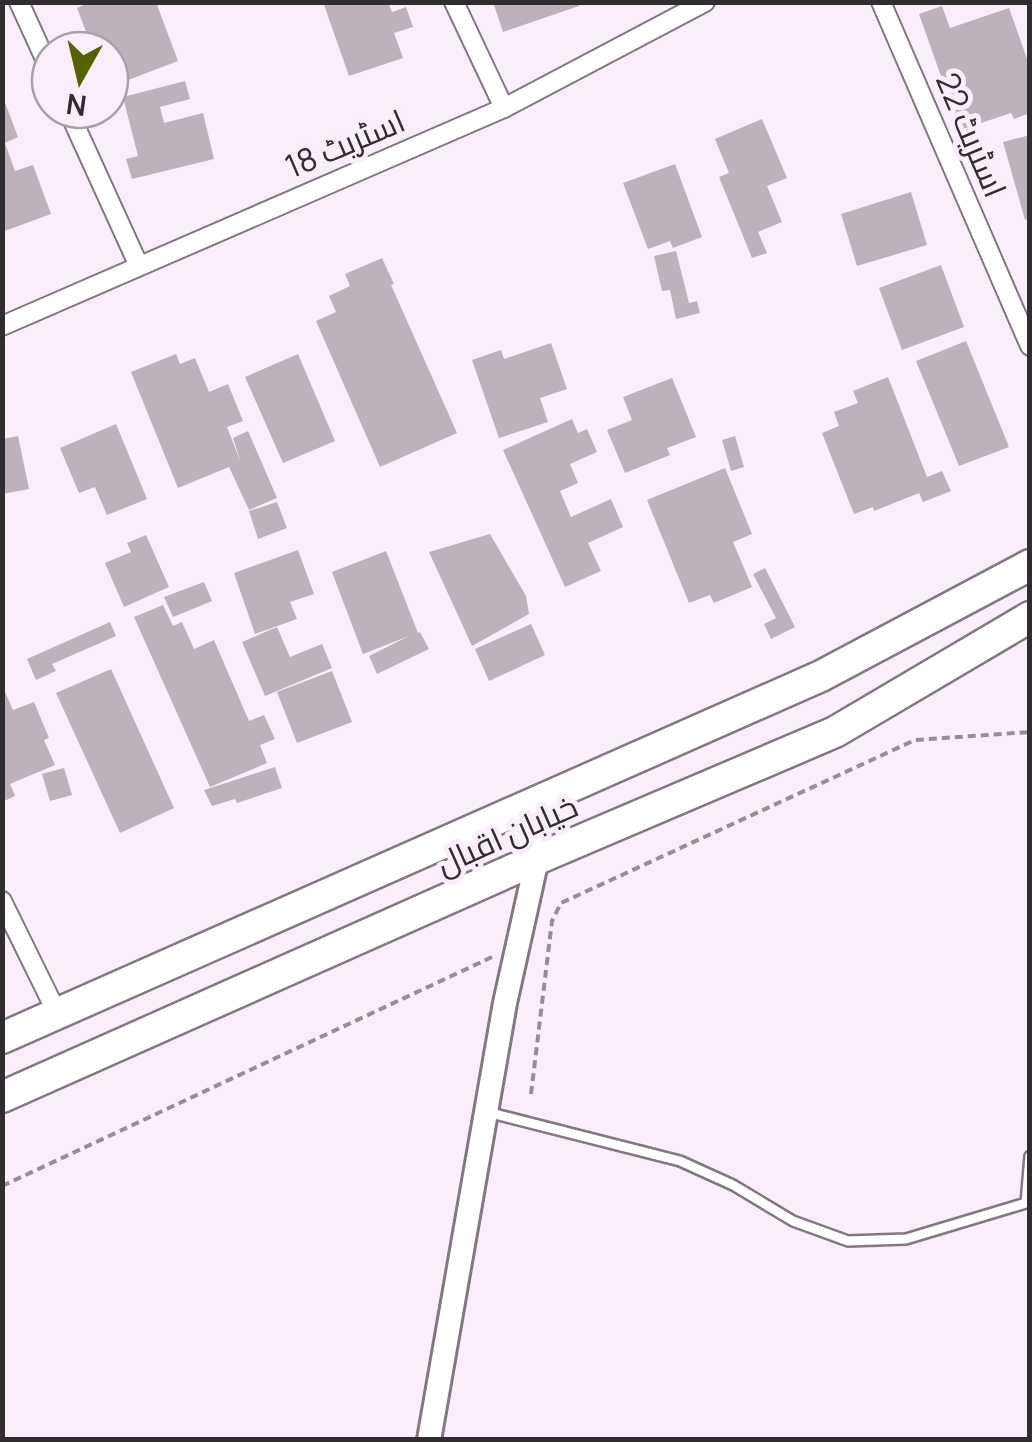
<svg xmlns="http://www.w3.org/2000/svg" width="1032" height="1442" viewBox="0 0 1032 1442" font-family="Manrope,Cairo,sans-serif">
<rect width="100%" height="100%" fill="#f9eef9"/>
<g fill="#bdb2bc">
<polygon points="90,2 156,2 178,61 110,87 110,50 93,50 77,8"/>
<polygon points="323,2 388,2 392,12 406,7 413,27 394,33 403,58 349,76"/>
<polygon points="493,2 578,2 579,6 503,32"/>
<polygon points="942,6 950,28 1009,8 1030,67 1030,113 1014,119 1011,113 960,130 919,14"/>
<polygon points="185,81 190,99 160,107 164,123 203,113 214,159 132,179 126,159 138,156 123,97"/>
<polygon points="3,97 18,137 5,143 15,171 33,165 51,214 2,232"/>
<polygon points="762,119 787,178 767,186 782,222 758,232 767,253 752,258 719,177 729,173 715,139"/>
<polygon points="1030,135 1030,218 1025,220 1003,142"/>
<polygon points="675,164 702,237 673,248 670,241 648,249 623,183"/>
<polygon points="911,192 927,245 857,266 841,214"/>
<polygon points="676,251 689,303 697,301 700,313 676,319 670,290 662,291 654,256"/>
<polygon points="382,258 394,284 391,285 457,433 380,467 316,321 336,312 329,296 350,286 345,274"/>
<polygon points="941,265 964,327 902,350 879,288"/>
<polygon points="966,341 1009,447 959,466 916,361"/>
<polygon points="551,343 567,389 540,398 548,422 499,438 472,360 501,350 504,359"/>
<polygon points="176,354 180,364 195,358 209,392 228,384 243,421 227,427 241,463 233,438 248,431 277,498 249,510 229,467 178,488 131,372"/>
<polygon points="298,354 335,441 283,463 245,377"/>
<polygon points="888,377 927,477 942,471 951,491 923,502 919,493 874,511 873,507 854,514 822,433 839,426 834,412 858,403 853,391"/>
<polygon points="672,378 696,437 667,448 670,455 625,473 607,430 632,420 623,397"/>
<polygon points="572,419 578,433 587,429 597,452 570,464 578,483 560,491 571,517 611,499 623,527 588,543 601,571 565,587 503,450"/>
<polygon points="116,424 147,499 107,515 95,487 79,493 60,448"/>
<polygon points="18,436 29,489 2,494 2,439"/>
<polygon points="735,436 744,467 731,471 722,440"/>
<polygon points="725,468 752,534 733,542 752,587 714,603 710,595 689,603 647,500"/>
<polygon points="277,502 287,528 258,539 249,511"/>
<polygon points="490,534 526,596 529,614 472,646 429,552"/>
<polygon points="146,535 169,587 124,607 105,563 131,552 127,543"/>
<polygon points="298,550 314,594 290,602 297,619 255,634 234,573"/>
<polygon points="386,551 418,633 420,632 429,649 377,674 369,656 409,636 363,654 332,572"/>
<polygon points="765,568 795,627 771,639 764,624 776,618 753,574"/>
<polygon points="204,582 212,601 173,617 164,597"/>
<polygon points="163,605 173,626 182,622 194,649 214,640 249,721 264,715 275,739 260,745 267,763 210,787 134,617"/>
<polygon points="110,622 116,636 52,664 56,671 36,680 27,659"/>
<polygon points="531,624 545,655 489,681 475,649"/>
<polygon points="277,627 290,657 322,644 332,668 265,696 242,642"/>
<polygon points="111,669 174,808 120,833 56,693"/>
<polygon points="332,671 352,722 297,743 277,692"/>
<polygon points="2,685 13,710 34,702 49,738 44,740 55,765 10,784 15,796 2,802"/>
<polygon points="275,767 282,788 237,803 235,799 212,806 204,790"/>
<polygon points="64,768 72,795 50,801 42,774"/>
</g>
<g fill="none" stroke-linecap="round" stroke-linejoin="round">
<defs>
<polyline id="service" points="487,1112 680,1161 733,1185 793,1221 848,1241 906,1239 1026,1203 1030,1156"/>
<g id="minor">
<polyline points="19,2 50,70"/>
<polyline points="454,2 504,108"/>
<polyline points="881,2 1030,346"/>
<polyline points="68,110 139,266"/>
<polyline points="2,326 504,108 705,2"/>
<polyline points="2,901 57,1013"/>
</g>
<polyline id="tertiary" points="429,1440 505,1003 537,859 518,810"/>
<g id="primary">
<polyline points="2,1038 821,676 1030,565"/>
<polyline points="2,1097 537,859 835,732 1030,617"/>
</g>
</defs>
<use href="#service" stroke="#827881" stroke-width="14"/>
<use href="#minor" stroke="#827881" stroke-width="22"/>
<use href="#tertiary" stroke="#827881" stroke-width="28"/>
<use href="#primary" stroke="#827881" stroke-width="35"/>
<g stroke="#968e96" stroke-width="4" stroke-dasharray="8 5" stroke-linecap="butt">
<polyline points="531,1094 552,921 561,903 915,740 1030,732"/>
<polyline points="2,1186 492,957"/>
</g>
<use href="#service" stroke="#fff" stroke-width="9"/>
<use href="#minor" stroke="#fff" stroke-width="18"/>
<use href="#tertiary" stroke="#fff" stroke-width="22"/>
<use href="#primary" stroke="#fff" stroke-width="30"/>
</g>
<g text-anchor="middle" stroke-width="10" stroke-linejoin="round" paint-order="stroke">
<g font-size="32" fill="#302c30" stroke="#f9eef9">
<text transform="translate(971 135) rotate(67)" y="11">اسٹریٹ 22</text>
<text transform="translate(345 144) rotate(-23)" y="11">اسٹریٹ 18</text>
<text transform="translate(507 835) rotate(-24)" y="11">خیابان اقبال</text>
</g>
</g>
<rect width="1032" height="1442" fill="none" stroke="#302c30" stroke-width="10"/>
<g transform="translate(80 80) rotate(188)"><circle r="48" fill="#f9eef9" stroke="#a9a0a9" stroke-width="2.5"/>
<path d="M0-8L18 38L0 25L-18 38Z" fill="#566201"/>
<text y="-15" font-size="28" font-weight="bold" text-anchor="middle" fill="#302c30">N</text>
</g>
</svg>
